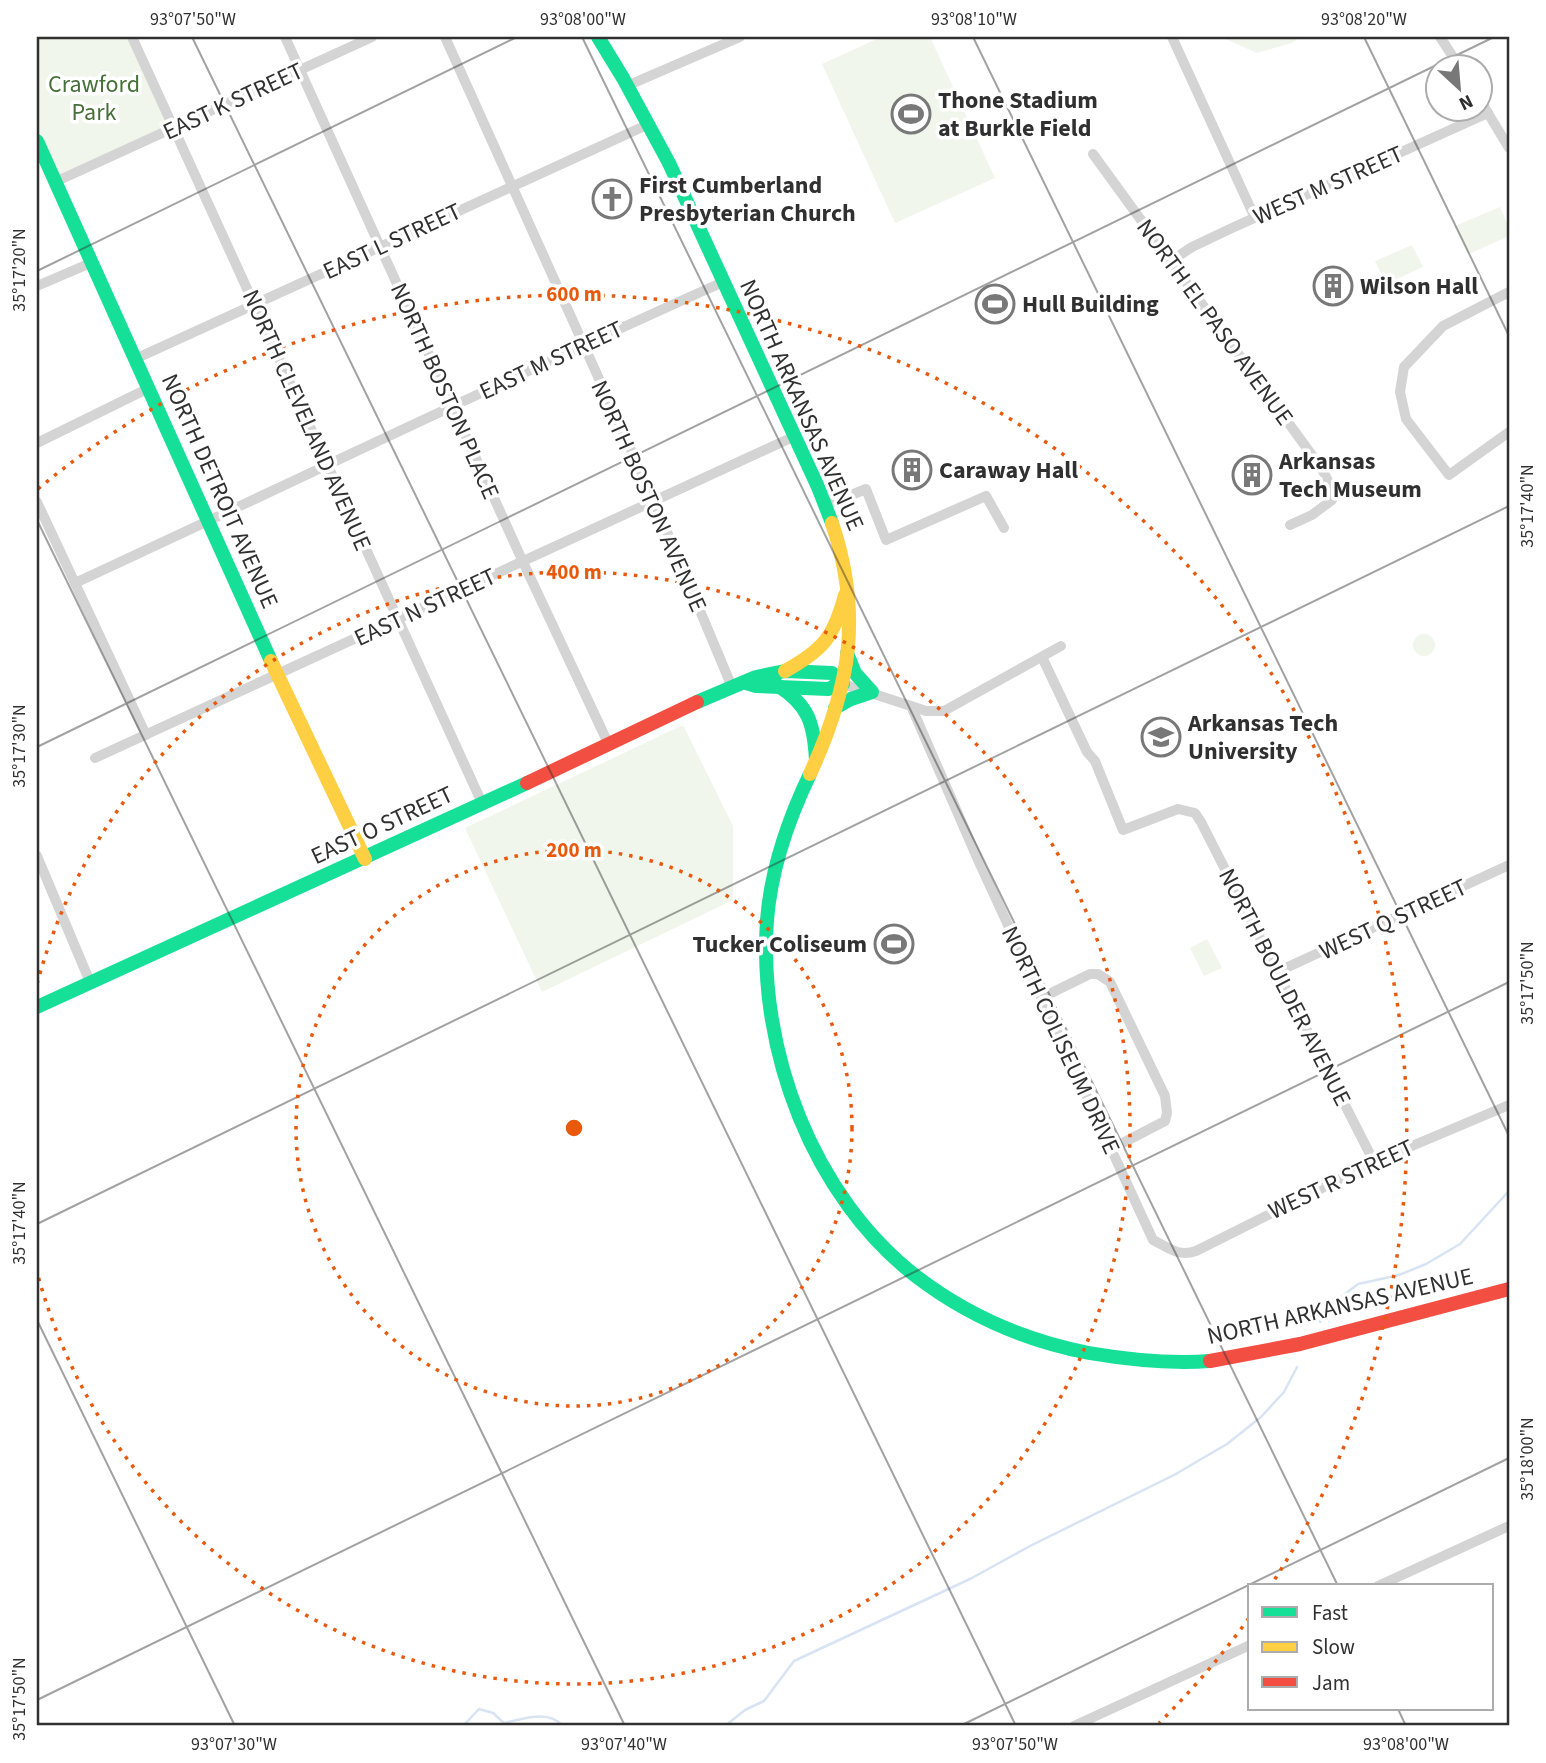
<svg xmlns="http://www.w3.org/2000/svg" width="1546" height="1763" viewBox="0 0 1546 1763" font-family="'Source Sans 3',sans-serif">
<rect width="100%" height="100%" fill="#fff"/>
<g fill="#f0f6ec">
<polygon points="37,37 128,37 168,125 58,175 37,129"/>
<polygon points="881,37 930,37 995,178 895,223 822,64"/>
<polygon points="1221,37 1300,37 1292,43 1257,53"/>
<polygon points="1500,207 1509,228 1509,236 1469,254 1455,226"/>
<polygon points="1412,245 1423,267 1386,284 1375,261"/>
<circle cx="1424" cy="645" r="11"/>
<polygon points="683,725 733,826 733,900 542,992 465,828"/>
<polygon points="1207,939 1222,968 1204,976 1190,948"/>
</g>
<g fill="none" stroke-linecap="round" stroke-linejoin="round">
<g stroke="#d8e4f4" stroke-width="2.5">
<polyline points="1320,1322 1327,1308 1358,1284 1399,1275 1426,1264 1460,1244 1509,1191"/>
<path d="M463,1726l16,-17 14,4 11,10c19,-4 44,-14 59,3"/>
<polyline points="725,1726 745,1710 764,1701 794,1661 970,1579 1030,1546 1174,1475 1227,1444 1261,1417 1284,1392 1297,1367"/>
</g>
<g stroke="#d4d4d4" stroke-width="10">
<polyline points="132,37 482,803"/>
<polyline points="285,37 523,562 608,743"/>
<polyline points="445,37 654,501 732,687"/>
<polyline points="1172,37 1255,218"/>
<polyline points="1440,37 1459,66"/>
<polyline points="629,85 740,37"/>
<polyline points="1480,100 1509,148"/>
<polyline points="1093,154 1322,469 1333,491 1332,500 1312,515 1290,525"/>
<polyline points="55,182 372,37"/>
<polyline points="1171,261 1192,247 1232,228 1488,113"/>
<polyline points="37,286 93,262"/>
<polyline points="1509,292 1443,326 1404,367 1400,392 1406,419 1449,475 1509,432"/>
<polyline points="135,359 649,124"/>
<polyline points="37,443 149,388"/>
<polyline points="37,502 146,735"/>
<polyline points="824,506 866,489 886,540 986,496 1004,528"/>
<path d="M75,583c216,-100 431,-204 648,-301"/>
<polyline points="1042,657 1087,752 1095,761 1123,830 1178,809 1195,813 1201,822 1374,1162"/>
<path d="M843,684l68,22 68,156 174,378c16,8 25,17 43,11l178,-89 135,-57"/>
<polyline points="911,706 926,711 944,711 1061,646"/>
<polyline points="95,758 793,437"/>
<polyline points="37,856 90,982"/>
<polyline points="1277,972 1509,865"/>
<polyline points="1041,998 1090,974 1098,974 1110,982 1165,1096 1167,1113 1165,1121 1111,1149"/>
<polyline points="1378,1586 1509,1526"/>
<polyline points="1074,1726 1250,1645"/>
</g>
<g stroke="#16e098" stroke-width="14">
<polyline points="598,37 623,78 669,163 818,487 832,523"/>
<polyline points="37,141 271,661"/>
<path d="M777,685c32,20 37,39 39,75"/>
<polyline points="697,702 756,677 785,671 832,673 843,684 828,689 756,686 746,683"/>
<polyline points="835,708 851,699 872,692 855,673 847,653"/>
<path d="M810,774c-22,46 -39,95 -43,146 -9,130 45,276 150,357 50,38 110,64 172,76 41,7 79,11 121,8"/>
<polyline points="37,1007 527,783"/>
</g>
<g stroke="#ffcf43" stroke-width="14">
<polyline points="271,661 365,859"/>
<path d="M785,671c38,-21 49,-34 60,-76"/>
<path d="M810,774c40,-87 53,-158 22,-251"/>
</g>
<g stroke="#f24e42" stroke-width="14">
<polyline points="527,783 697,702"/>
<polyline points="1210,1361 1300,1344 1509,1289"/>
</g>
</g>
<path fill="none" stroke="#303030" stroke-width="2" stroke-opacity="0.45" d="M192,37l824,1689M582,37l756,1549M973,37l536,1099M1364,37l145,299M37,271l480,-234M37,520l588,1206M37,747l1457,-710M37,1224l1472,-718M37,1320l198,406M37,1700l1472,-718M1398,1709l8,17M960,1726l549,-268"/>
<g fill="none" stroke="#e8590c" stroke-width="3.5" stroke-dasharray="3.5 7">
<circle cx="574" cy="1128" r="278"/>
<path d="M37 984A556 556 0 1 1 37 1272"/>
<path d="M1249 1618A834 834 0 0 1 1159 1723M38 489A834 834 0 0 1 1273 1582"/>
</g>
<defs>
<symbol id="stadium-ring" viewBox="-11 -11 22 22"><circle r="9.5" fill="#fff" stroke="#787878" stroke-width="1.5"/><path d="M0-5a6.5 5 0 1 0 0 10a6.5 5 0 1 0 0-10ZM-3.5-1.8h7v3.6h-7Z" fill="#787878"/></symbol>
<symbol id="church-ring" viewBox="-11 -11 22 22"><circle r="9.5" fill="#fff" stroke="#787878" stroke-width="1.5"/><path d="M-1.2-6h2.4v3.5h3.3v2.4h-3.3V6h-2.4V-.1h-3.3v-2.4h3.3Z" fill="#787878"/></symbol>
<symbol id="building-ring" viewBox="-11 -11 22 22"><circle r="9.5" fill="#fff" stroke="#787878" stroke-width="1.5"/><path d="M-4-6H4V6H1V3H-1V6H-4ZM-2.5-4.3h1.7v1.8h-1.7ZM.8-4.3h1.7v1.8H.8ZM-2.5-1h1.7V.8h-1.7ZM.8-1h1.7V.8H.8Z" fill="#787878"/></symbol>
<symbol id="university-ring" viewBox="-11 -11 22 22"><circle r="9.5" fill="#fff" stroke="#787878" stroke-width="1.5"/><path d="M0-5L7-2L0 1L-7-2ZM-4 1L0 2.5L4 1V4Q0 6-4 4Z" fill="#787878"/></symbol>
</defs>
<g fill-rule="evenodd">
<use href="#stadium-ring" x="889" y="92" width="44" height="44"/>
<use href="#church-ring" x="590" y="177" width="44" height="44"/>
<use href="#building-ring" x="1311" y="264" width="44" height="44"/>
<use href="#stadium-ring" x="973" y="282" width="44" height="44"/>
<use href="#building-ring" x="890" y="448" width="44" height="44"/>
<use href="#building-ring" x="1230" y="453" width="44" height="44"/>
<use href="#university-ring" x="1139" y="715" width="44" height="44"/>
<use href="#stadium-ring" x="872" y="922" width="44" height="44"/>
</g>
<g text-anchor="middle" stroke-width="7" stroke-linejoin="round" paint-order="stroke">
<g font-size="24" fill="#476f39" stroke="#fff">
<text x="94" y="92">Crawford<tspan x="94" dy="28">Park</tspan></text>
</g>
<g font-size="24" font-weight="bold" fill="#303030" stroke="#fff" text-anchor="start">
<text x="938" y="108">Thone Stadium<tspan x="938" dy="28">at Burkle Field</tspan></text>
<text x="639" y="193">First Cumberland<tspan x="639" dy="28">Presbyterian Church</tspan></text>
<text x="1360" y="294">Wilson Hall</text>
<text x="1022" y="312">Hull Building</text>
<text x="1279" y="469">Arkansas<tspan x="1279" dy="28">Tech Museum</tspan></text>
<text x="939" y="478">Caraway Hall</text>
<text x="1188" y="731">Arkansas Tech<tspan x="1188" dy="28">University</tspan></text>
<text x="867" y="952" text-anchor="end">Tucker Coliseum</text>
</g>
<g font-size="24" fill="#303030" stroke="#fff">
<text transform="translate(233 101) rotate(-25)" y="8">EAST K STREET</text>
<text transform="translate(1328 185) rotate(-24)" y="8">WEST M STREET</text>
<text transform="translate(392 241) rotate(-25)" y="8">EAST L STREET</text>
<text transform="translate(1215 322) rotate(54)" y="8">NORTH EL PASO AVENUE</text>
<text transform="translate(551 360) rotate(-25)" y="8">EAST M STREET</text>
<text transform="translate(445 391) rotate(66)" y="8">NORTH BOSTON PLACE</text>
<text transform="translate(802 405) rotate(66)" y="8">NORTH ARKANSAS AVENUE</text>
<text transform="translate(307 420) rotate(66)" y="8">NORTH CLEVELAND AVENUE</text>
<text transform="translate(220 491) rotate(66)" y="8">NORTH DETROIT AVENUE</text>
<text transform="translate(649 496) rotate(66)" y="8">NORTH BOSTON AVENUE</text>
<text transform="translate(425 607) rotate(-25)" y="8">EAST N STREET</text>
<text transform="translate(382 825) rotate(-25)" y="8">EAST O STREET</text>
<text transform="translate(1393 919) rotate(-25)" y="8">WEST Q STREET</text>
<text transform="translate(1285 987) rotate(63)" y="8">NORTH BOULDER AVENUE</text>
<text transform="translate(1061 1040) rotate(65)" y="8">NORTH COLISEUM DRIVE</text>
<text transform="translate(1341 1179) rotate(-25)" y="8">WEST R STREET</text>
<text transform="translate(1340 1306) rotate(-13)" y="8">NORTH ARKANSAS AVENUE</text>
</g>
</g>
<circle cx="574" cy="1128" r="10" fill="#e8590c" stroke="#fff" stroke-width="3.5"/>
<g font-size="21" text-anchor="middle" font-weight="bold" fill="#e8590c" stroke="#fff" stroke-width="7" stroke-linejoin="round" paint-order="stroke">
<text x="574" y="301">600 m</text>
<text x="574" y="579">400 m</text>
<text x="574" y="857">200 m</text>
</g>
<rect width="1546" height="1763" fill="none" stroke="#ffffff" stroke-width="77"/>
<rect x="1248" y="1584" width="245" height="126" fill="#ffffff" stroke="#acacac" stroke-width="2"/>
<rect x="1262" y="1607" width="35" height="10" fill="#16e098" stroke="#acacac" stroke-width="2"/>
<text x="1312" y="1620" font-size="21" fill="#303030">Fast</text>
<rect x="1262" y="1642" width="35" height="10" fill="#ffcf43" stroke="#acacac" stroke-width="2"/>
<text x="1312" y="1654" font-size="21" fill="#303030">Slow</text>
<rect x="1262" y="1677" width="35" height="10" fill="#f24e42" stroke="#acacac" stroke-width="2"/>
<text x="1312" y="1690" font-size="21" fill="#303030">Jam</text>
<g transform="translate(1459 88) rotate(154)"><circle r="33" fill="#ffffff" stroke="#acacac" stroke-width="2"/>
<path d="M0-5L12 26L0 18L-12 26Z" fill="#787878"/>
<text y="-10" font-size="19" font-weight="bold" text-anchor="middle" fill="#303030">N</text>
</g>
<rect x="38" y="38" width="1470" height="1686" fill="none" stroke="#303030" stroke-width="2.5"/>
<g font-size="18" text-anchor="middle" fill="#303030">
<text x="193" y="25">93°07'50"W</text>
<text x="583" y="25">93°08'00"W</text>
<text x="974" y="25">93°08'10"W</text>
<text x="1364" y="25">93°08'20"W</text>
<text transform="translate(19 270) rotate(-90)" y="6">35°17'20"N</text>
<text transform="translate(1527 506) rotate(-90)" y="6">35°17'40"N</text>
<text transform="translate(19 746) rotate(-90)" y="6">35°17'30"N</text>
<text transform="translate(1527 983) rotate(-90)" y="6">35°17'50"N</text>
<text transform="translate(19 1223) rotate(-90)" y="6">35°17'40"N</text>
<text transform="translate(1527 1459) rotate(-90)" y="6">35°18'00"N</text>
<text transform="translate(19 1699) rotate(-90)" y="6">35°17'50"N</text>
<text x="234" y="1750">93°07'30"W</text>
<text x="624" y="1750">93°07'40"W</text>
<text x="1015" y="1750">93°07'50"W</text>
<text x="1406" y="1750">93°08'00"W</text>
</g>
</svg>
